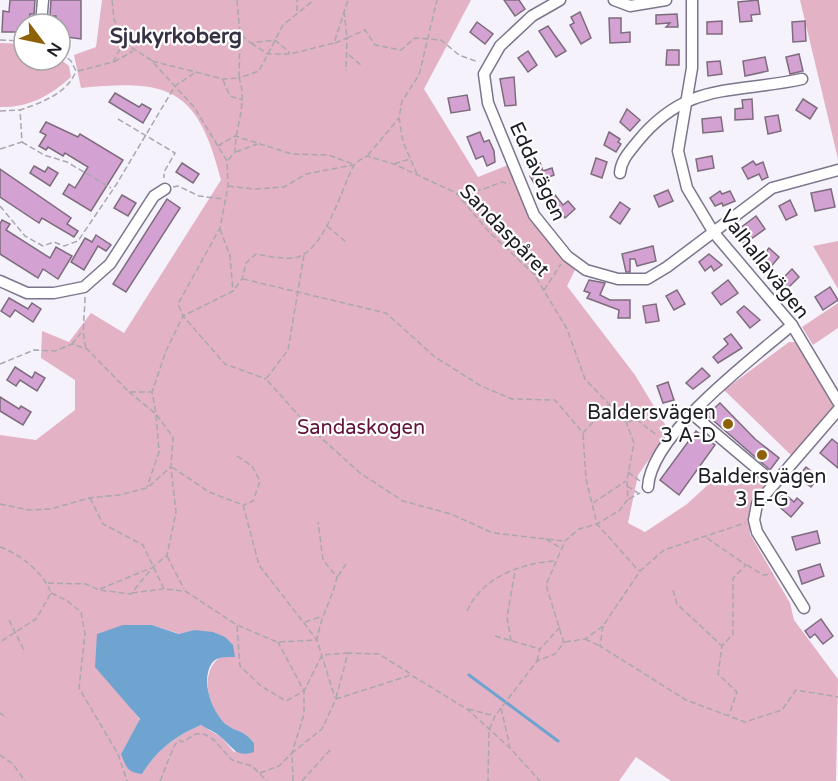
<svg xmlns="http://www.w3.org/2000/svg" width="838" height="781" viewBox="0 0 838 781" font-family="'Varela Round',sans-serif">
<rect width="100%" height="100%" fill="#f5f2fc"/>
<g fill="#e3b2c5" fill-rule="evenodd">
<path d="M102,0h369l-47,89 54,88 30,-12c18,42 31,73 68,103l-9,18 68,89 34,56 -31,44 -10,48 17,9 42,-28 24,-22 16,4 16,-12 25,9 -14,19 -4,32 40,69 4,17 44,59 -2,102h-165l-35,-24 -17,24h-619v-346l36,5 39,-30v-30l-34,-22 1,-27 27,11 22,-29 33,20 97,-153c-23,-91 -51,-101 -140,-92l-7,-33 22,-8zM152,625l28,9 14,-4 25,28c-20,15 -11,53 8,67 12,9 16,4 27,18l-20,9 -13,-15 -20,-12c-26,11 -44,25 -59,49l-21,-20 19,-34 -14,-19z"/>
<polygon points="800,0 838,0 838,159"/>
<path d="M0,43l24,1v16l36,-1 9,7 2,11c-21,19 -43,31 -71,30z"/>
<polygon points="838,241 838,289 813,246"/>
<polygon points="838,303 838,328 813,345 802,327"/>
<polygon points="789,342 795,342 833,404 832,411 792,456 724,390"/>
</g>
<path fill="#6fa3d0" d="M123,625h29l27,9 15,-4 19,2 12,5 8,8 2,12c-8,0 -18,-1 -23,6 -12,17 0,50 15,62 11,8 16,4 27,18v9c-17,6 -21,-4 -32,-14 -6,-6 -15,-9 -21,-13 -26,11 -44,25 -59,49 -14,-1 -16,-7 -21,-20l19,-35 -45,-52 2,-33z"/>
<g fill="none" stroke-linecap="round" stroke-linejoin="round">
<polyline stroke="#6fa3d0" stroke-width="3" points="469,675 558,741"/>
</g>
<g fill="#d3a2d2" stroke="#7e6c7e" stroke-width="1.5">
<polygon points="10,0 35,0 34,14 30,14 29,24 24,24 24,32 2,32 3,11 9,12"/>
<polygon points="51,0 81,0 81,39 60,36 60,24 55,24 56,16 50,16"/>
<polygon points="504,0 519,0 525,9 515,16"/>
<polygon points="758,0 760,14 751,15 752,21 740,22 738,2"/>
<polygon points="580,12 591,38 581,44 570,25 574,23 571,17"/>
<polygon points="677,14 678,27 666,27 670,23 656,24 656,15"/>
<polygon points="609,18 621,18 621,33 630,32 630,42 610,43"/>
<polygon points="722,21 722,34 707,34 707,22"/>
<polygon points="805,21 806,41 793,42 792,22"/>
<polygon points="477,22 493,34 485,44 470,32"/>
<polygon points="548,26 566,51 556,57 539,31"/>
<polygon points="667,50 679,50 679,65 666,65"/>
<polygon points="528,51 537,65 528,72 518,58"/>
<polygon points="799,54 803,71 790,74 786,57"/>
<polygon points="765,57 768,71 745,76 743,61"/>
<polygon points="720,61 722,74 708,76 707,62"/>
<polygon points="514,77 516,105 505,106 500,79"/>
<polygon points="115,93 139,107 142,104 151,109 143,123 109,102"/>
<polygon points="467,95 470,110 451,113 448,98"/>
<polygon points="752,99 753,119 735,120 735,109 743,108 742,100"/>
<polygon points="803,99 817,108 810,119 796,110"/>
<polygon points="627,109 640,120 630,131 620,122"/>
<polygon points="778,115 781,131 768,134 765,117"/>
<polygon points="721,117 723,131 703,133 702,119"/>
<polygon points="46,122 78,137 80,134 123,160 91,211 63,194 69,184 75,188 88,167 65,153 63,156 48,147 46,150 39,146 46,135 40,132"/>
<polygon points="480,132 484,142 489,140 494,151 495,162 487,166 483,156 476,159 467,137"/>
<polygon points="609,132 620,139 618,142 621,144 616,152 604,145"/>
<polygon points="712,156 714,168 698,171 696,159"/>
<polygon points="596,158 607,162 602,178 591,174"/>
<polygon points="753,161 756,165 763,162 768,177 762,180 759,174 748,179 742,168"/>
<polygon points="182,163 199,174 193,183 176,172"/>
<polygon points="540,163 543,171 552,168 554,175 534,183 530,176 536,173 533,166"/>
<polygon points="34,166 45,172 48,167 58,173 50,186 30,173"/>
<polygon points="0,169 71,218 67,224 78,231 74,237 42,218 39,223 0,197"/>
<polygon points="831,189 835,207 815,211 811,193"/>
<polygon points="668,190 673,201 659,207 654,196"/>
<polygon points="720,191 722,194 730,191 735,201 723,206 722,203 715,206 710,198"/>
<polygon points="122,195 136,203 128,216 114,208"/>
<polygon points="555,195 563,205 568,201 575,209 565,218 562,214 558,217 546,203"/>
<polygon points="167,199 180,208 126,292 113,284"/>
<polygon points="790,200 797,215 786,220 779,206"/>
<polygon points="620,202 630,209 620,224 610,217"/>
<polygon points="756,216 765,229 744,244 735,232"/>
<polygon points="2,220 10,224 6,230 50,258 56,247 72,256 58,279 43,269 38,278 0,254 0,224"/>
<polygon points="96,235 111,245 106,251 98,246 84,270 71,262 85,238 92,242"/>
<polygon points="653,246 656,261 637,266 635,259 630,259 630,272 626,272 622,254"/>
<polygon points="769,248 779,257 769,269 759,260"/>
<polygon points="709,254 722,265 714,271 711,266 705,271 699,262"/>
<polygon points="792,269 799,277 785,291 778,283"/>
<polygon points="589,280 605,283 600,295 610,300 630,300 630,318 618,318 619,310 587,298 590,293 584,291"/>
<polygon points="728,280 738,293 721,305 712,293"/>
<polygon points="830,287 838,300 823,310 815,297"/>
<polygon points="677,290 685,304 674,310 666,296"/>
<polygon points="9,298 28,309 32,303 41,309 33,322 15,310 10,317 1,311"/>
<polygon points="656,304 659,321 646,323 643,306"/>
<polygon points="744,306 760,320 750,328 737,312"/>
<polygon points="731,334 742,348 718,363 713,357 728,344 724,339"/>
<polygon points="15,367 32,378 35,372 45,378 37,391 20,380 16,386 7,380"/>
<polygon points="702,368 710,376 693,389 686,383"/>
<polygon points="668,382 674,400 663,403 657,386"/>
<polygon points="0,397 19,409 21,406 31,412 23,425 0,411"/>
<polygon points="720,403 755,439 779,458 770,470 707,415"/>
<polygon points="696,431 715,445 679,495 660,480"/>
<polygon points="832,439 838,444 838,468 820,453"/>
<polygon points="806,467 819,477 811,487 798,477"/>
<polygon points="784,493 794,502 797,498 803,503 791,517 775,503"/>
<polygon points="817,531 820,543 796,550 792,537"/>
<polygon points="820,564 824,576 802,584 798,571"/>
<polygon points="821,619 833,636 823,644 815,634 810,638 805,631"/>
</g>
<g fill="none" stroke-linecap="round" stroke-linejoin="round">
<defs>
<g id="street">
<polyline points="560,0 532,16 500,46 484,74 488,103 534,215 567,256 586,270 618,279 647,279 667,267 772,188 838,170"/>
<polyline points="614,0 630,6 666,0"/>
<polyline points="692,0 692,68 678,151 687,188 714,233 792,325 838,402"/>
<polyline points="41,24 43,0"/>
<path d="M620,173c1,-13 10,-22 18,-32 49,-60 95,-47 164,-62"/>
<polyline points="0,281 27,293 54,293 84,287 110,264 154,196 165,189"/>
<polyline points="691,413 774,483"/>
<path d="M648,487c3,-53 104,-128 144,-162"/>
<polyline points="804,608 757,532 754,520 757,504 838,410"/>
</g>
</defs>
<use href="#street" stroke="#7c758b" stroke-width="13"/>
<g stroke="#aaa7b0" stroke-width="1.5" stroke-dasharray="6 3" stroke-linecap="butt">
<polyline points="112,0 114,19 123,42 151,60 194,107 227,161 228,186 220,228 178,304 183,316 225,364 266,379"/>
<polyline points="237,0 240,34 251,43 275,40 290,53"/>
<polyline points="297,11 297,0"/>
<polyline points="344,11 347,38 365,30 375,45 401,50 415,38 441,40 459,55 478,62"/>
<polyline points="0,40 24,41"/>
<polyline points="251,43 268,54 290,54 334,43 348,0"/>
<polyline points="335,43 347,38 346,71"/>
<polyline points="349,55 362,66"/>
<polyline points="152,61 223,79 239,78 240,34"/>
<polyline points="114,62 133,51"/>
<polyline points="78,71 113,62 123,43"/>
<polyline points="223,80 230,96 243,100"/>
<polyline points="0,111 20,110"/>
<polyline points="118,119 175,153 164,172 164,178"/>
<polyline points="22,142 44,155 67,162 111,188"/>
<polyline points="218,146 235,136 292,154 328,155 353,164"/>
<path d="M0,149l22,-7 -2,-32c21,-7 48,-17 56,-39l-5,-10 -11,-10"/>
<polyline points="236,152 257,144"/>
<polyline points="368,155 399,118"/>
<path d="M228,160l7,-8c0,-27 13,-48 4,-74l20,-7 24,-46 31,-25"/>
<polyline points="394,164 410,159"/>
<polyline points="417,174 403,142 399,118 402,101 419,75 437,0"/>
<polyline points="228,186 255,189 284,187 306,174 353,165"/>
<polyline points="173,187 178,186 199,196 223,199"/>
<polyline points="457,193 481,190 502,182 510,184"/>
<polyline points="0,206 25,236 43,246 54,242 64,246 78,241 116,185 175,86 196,72"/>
<polyline points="327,226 346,242"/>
<polyline points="220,229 230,256 233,291"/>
<polyline points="304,255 288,350 266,379 309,427 360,473 403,501 451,514 493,533 564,541"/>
<polyline points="243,279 386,313 435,357 481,386 512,399 555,400 583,433 609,404"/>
<polyline points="544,290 561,264"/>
<path d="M85,297c0,18 -4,34 1,51"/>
<polyline points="72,344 81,333"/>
<polyline points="0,364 34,350 55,351 72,344 87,349 129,392 152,392"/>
<polyline points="129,392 156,414 159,452 147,487"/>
<polyline points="627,422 637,420 658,436"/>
<polyline points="583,434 586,479 597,524 639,571"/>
<polyline points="237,456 252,466 260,481 253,501 244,505"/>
<polyline points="172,467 209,492 243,505 259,565 317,640 335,698"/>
<polyline points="628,472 640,481"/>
<polyline points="627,486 638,493"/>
<path d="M90,498l13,26 40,21 21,44 21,2 52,34 40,17 40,-2c4,-26 15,-40 20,-63l-14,-17 -5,-38"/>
<polyline points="629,499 640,493"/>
<polyline points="593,503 626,481"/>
<path d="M0,504l29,6 22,-1 38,-11 30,-3 28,-7 24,-21 2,-30 -17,-23 -4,-22 14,-41 17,-35 50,-25 9,-12 4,-16 10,-9c12,2 25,5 37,4 31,-3 48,-69 60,-91 2,-5 9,-8 14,-11l27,8 62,29 34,40 44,41 33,55 18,50 41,43 8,21 -7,37 1,19 -8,11 -23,14 -18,5 -14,12 -19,44 18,58 -9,11 -18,7 -42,55 -6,14 -1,51"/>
<polyline points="707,538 746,565 733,578 733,634 722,646 718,674 737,692 729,715"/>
<polyline points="546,539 562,549"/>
<path d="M0,547c20,7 44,26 51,46l-15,26 -36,23"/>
<polyline points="167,556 184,589"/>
<polyline points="747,565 763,575 772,574"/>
<polyline points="338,576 346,564"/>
<polyline points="48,583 86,584 99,590 131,594 152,568 167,555 176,512 171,468"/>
<polyline points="100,589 151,568"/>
<polyline points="673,590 677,604 722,646"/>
<polyline points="51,593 66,600 81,612 85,634 79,688 118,754 127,781"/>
<polyline points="132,593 163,589"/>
<path d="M467,611c15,-33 51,-47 87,-50"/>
<polyline points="9,620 25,652"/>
<polyline points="305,622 320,617"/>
<polyline points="237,626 240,666 261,686 286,701 304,691 322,655 348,653"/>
<polyline points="603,626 600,646 686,700 745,722 782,710 796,690 838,697"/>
<polyline points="495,636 540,649"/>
<polyline points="585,639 600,646"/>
<polyline points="511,641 507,617 515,571"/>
<polyline points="565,642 585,639 603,626 640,571 664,550 745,523"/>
<polyline points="537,661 540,649 560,627"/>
<polyline points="336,698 348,653 379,654 411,674"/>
<polyline points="501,708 510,747"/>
<polyline points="468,709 495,716"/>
<polyline points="0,713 4,716"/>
<polyline points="0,755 13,764 25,781"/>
<polyline points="260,773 279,766 292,753 304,714 304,691 278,642"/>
<polyline points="160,781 174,746 179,740 182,742 196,734 204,734 214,740 232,760 252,766 267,781"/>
<polyline points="293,781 292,753 322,729 336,699 411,675 467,709 510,748 540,781"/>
<polyline points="302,781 330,750"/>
</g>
<use href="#street" stroke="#fff" stroke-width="10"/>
</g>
<g fill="#8e6008" stroke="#fff" stroke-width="2">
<circle cx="728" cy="424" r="6"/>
<circle cx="762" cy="455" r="6"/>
</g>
<g text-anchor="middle" stroke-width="4.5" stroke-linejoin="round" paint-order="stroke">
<g font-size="20" fill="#1d1b23" stroke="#fff">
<text transform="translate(538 171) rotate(65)" y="7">Eddavägen</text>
<text transform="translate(505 230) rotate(46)" y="7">Sandaspåret</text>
<text transform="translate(765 264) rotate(52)" y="7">Valhallavägen</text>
</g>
<g font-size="20" fill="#1d1b23" stroke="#fff" text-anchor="end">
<text x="716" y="419">Baldersvägen<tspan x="716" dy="23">3 A-D</tspan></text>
<text x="762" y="483" text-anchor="middle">Baldersvägen<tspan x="762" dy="23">3 E-G</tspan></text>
</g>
<g font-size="20" fill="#61133b" stroke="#fff">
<text x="361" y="434">Sandaskogen</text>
</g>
<g font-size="21" font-weight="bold" fill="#373144" stroke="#fff">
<text x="176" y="43">Sjukyrkoberg</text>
</g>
</g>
<g transform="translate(42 42) rotate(122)"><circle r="28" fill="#ffffff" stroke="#a5a4a7" stroke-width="1.5"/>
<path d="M0-4.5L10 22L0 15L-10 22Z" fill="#8e6008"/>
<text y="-9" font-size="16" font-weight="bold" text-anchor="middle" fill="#1d1b23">N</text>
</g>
</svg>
